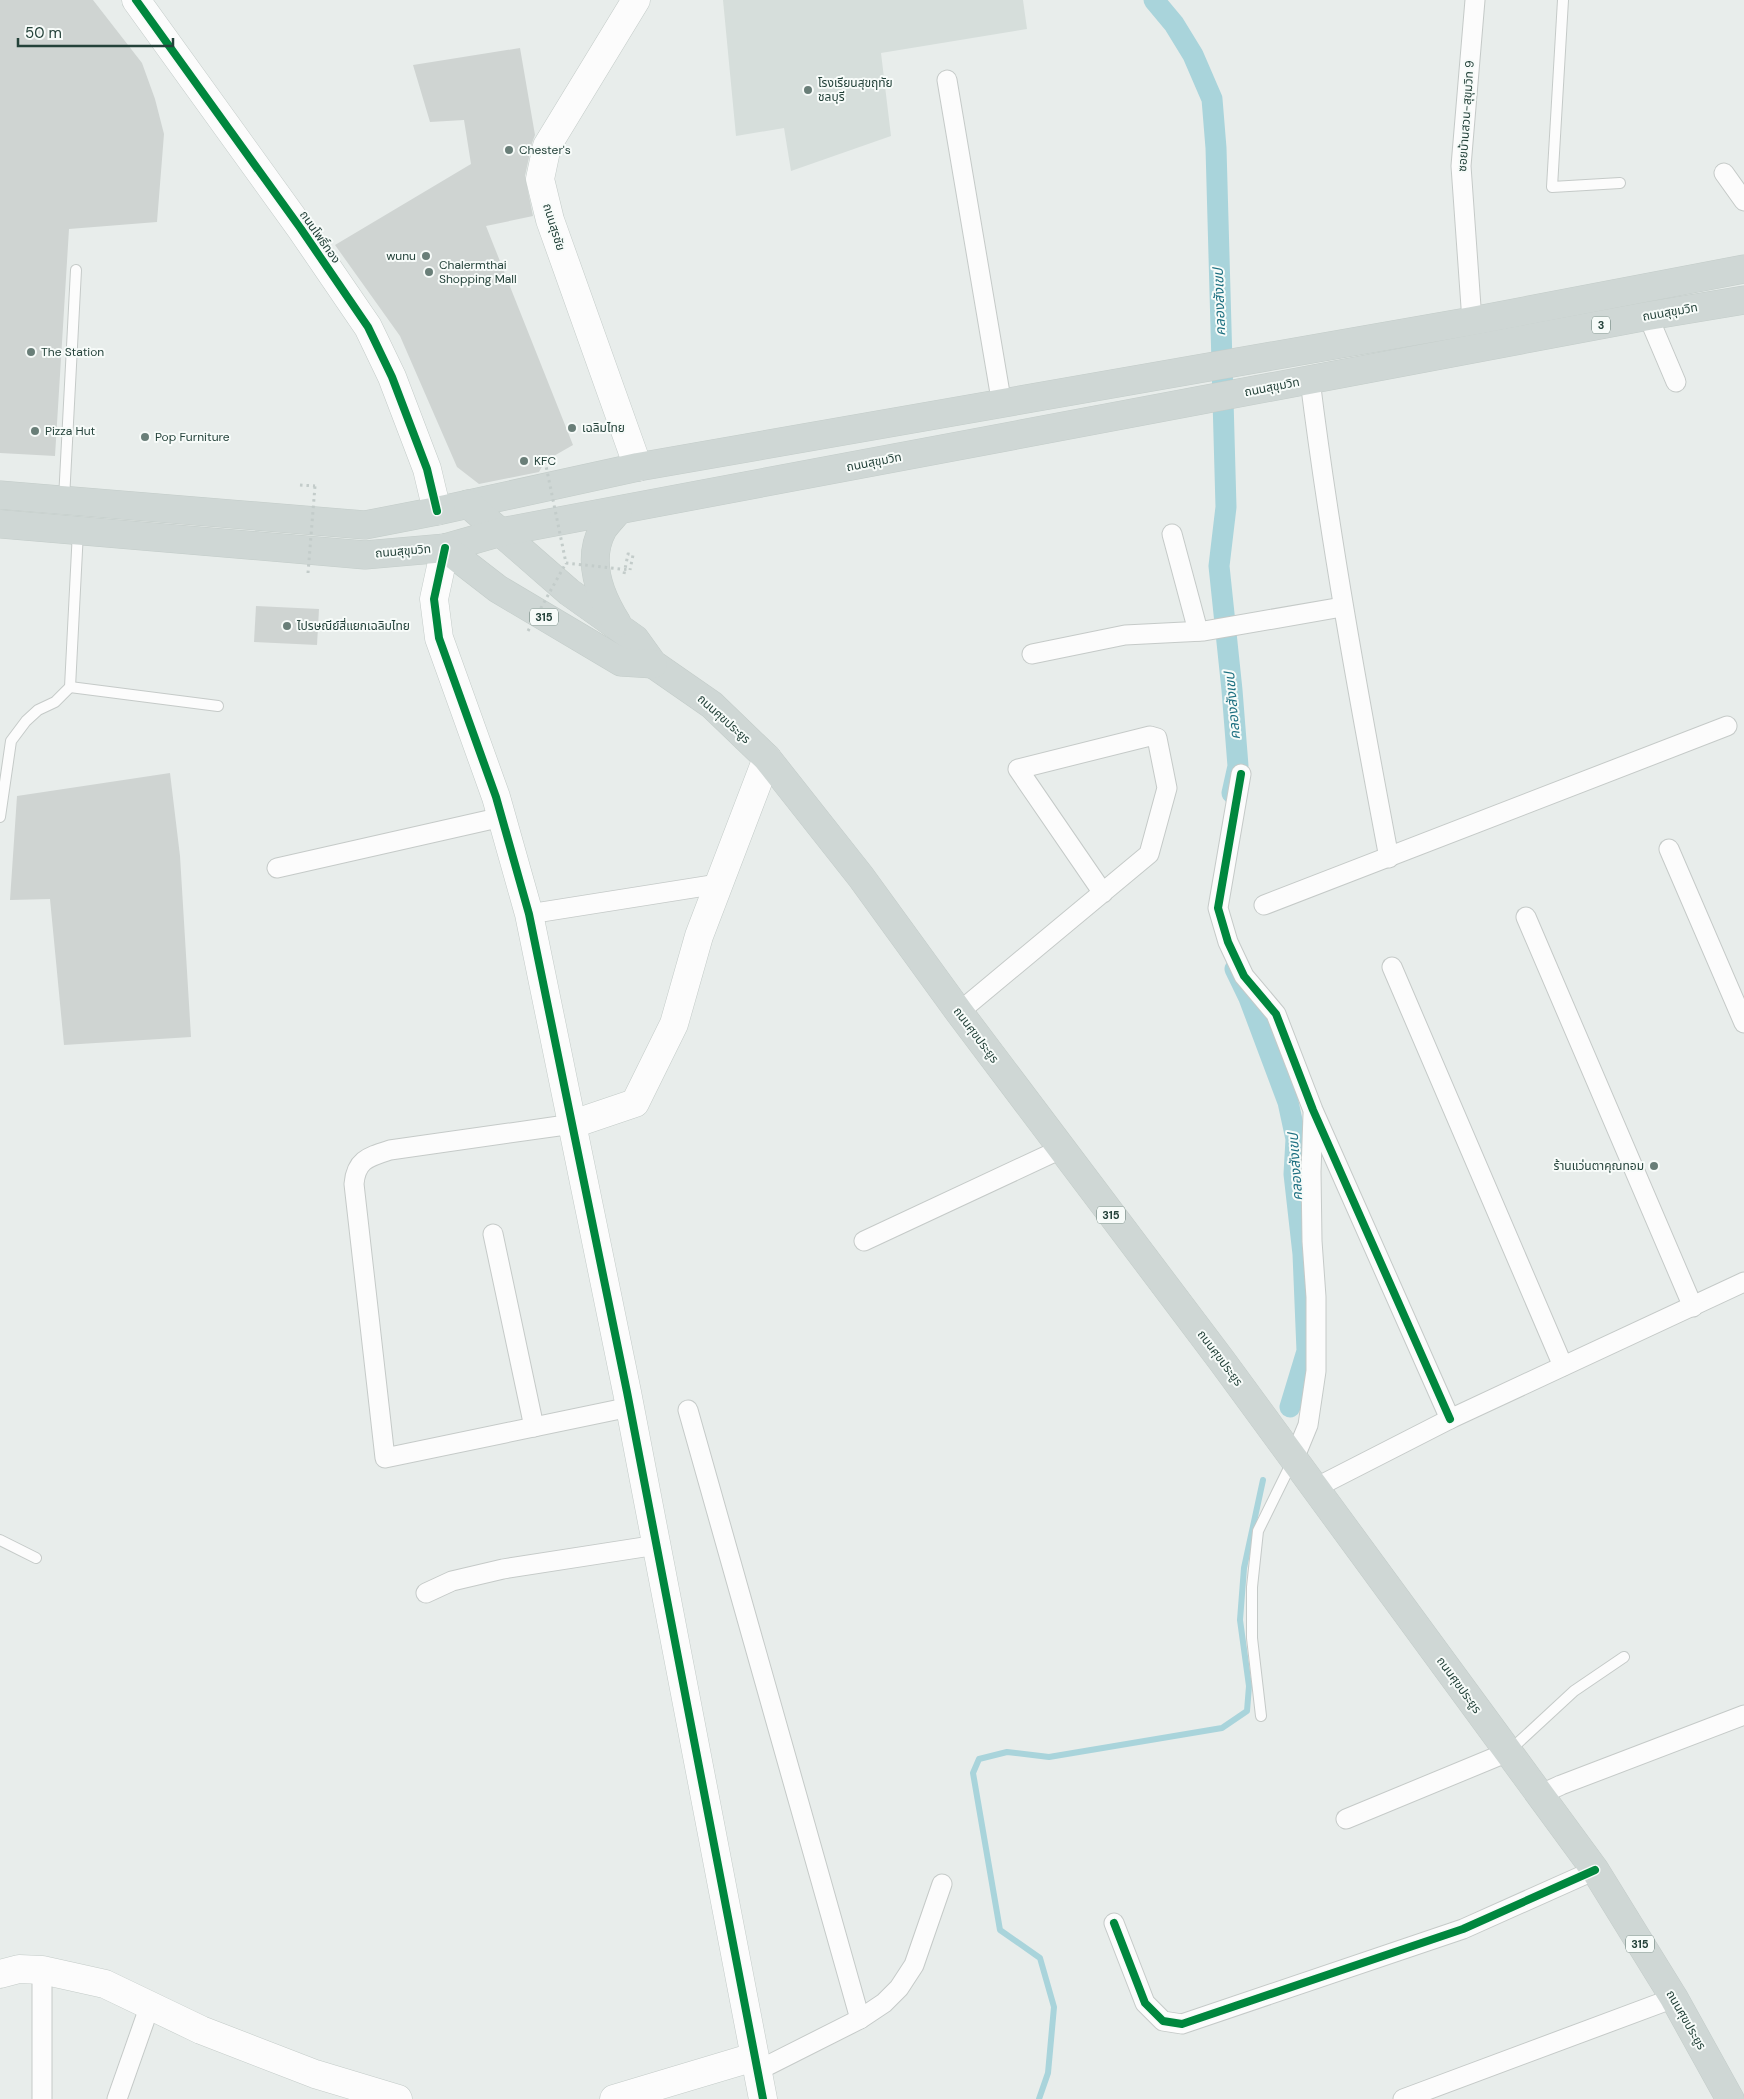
<svg xmlns="http://www.w3.org/2000/svg" width="1744" height="2099" viewBox="0 0 1744 2099" font-family="'DM Sans','Noto Sans Thai',sans-serif">
<rect width="100%" height="100%" fill="#e8edeb"/>
<polygon fill="#d6dedb" points="723,0 1023,0 1027,29 881,53 891,136 791,171 784,128 736,136"/>
<g fill="none" stroke-linecap="round" stroke-linejoin="round">
<polyline stroke="#a9d4db" stroke-width="6" points="1039,2099 1048,2073 1054,2007 1040,1958 1000,1930 973,1773 979,1759 1007,1752 1049,1757 1222,1728 1247,1711 1249,1686 1240,1620 1244,1568 1263,1480"/>
<g stroke="#a9d4db" stroke-width="21">
<polyline points="1154,0 1174,24 1193,55 1212,99 1216,148 1226,507 1219,566 1232,690 1238,766 1232,793"/>
<polyline points="1235,969 1249,998 1288,1102 1296,1139 1294,1174 1303,1254 1307,1351 1290,1407"/>
</g>
</g>
<g fill="#cfd4d2">
<polygon points="0,0 93,0 142,63 155,99 164,134 157,222 69,229 55,456 0,453"/>
<polygon points="520,48 535,135 532,143 525,176 533,216 486,226 573,445 545,461 539,472 479,484 457,467 400,336 335,245 471,164 464,120 430,122 413,65"/>
<polygon points="256,606 319,609 317,645 254,642"/>
<polygon points="170,773 180,856 191,1037 64,1045 50,899 10,900 17,796"/>
</g>
<g fill="none" stroke-linecap="round" stroke-linejoin="round">
<defs>
<g id="lane">
<polyline points="1563,0 1552,187 1620,183"/>
<polyline points="64,499 76,270"/>
<polyline points="70,687 218,706"/>
<polyline points="0,817 11,741 26,721 38,710 55,702 70,687 78,531"/>
<polyline points="0,1540 36,1558"/>
<polyline points="1261,1716 1252,1638 1252,1587 1258,1531 1292,1462"/>
<polyline points="1508,1752 1574,1691 1624,1657"/>
</g>
<g id="street">
<polyline points="947,80 1002,405"/>
<polyline points="1724,173 1744,201"/>
<polyline points="1648,316 1676,382"/>
<polyline points="1472,321 1461,166 1475,0"/>
<path d="M1310,380c20,160 49,319 79,478"/>
<polyline points="1172,534 1198,631"/>
<polyline points="1032,654 1125,635 1204,631 1342,607"/>
<polyline points="1241,774 1218,908 1228,942 1244,976 1276,1014 1313,1110 1450,1419"/>
<polyline points="1669,849 1744,1023"/>
<polyline points="277,868 502,817"/>
<polyline points="1264,905 1727,726"/>
<polyline points="529,914 718,884"/>
<polyline points="1526,917 1693,1307"/>
<polyline points="1392,967 1563,1366"/>
<polyline points="959,1012 1149,854 1167,788 1157,738 1150,736 1018,769 1103,893"/>
<path d="M573,1124l-183,26c-22,7 -34,10 -36,34l31,274 245,-51"/>
<polyline points="493,1234 534,1427"/>
<polyline points="864,1241 1061,1149"/>
<polyline points="688,1410 860,2019"/>
<polyline points="1294,1459 1308,1425 1316,1371 1316,1297 1312,1241 1311,1172 1313,1114"/>
<polyline points="1315,1488 1450,1419 1744,1282"/>
<polyline points="426,1593 452,1581 503,1569 657,1545"/>
<polyline points="1539,1795 1561,1785 1744,1715"/>
<polyline points="1346,1819 1508,1752"/>
<polyline points="1114,1923 1145,2003 1163,2021 1182,2024 1463,1929 1595,1870"/>
<polyline points="757,2071 860,2019 884,2003 899,1988 914,1965 942,1884"/>
<polyline points="42,2099 42,1970"/>
<polyline points="117,2099 150,2005"/>
<polyline points="1403,2099 1674,1998"/>
</g>
<g id="secondary">
<polyline points="136,0 301,229 368,327 392,377 427,469 437,511"/>
<polyline points="636,0 547,146 540,179 550,220 638,467"/>
<polyline points="445,548 434,599 439,638 496,797 529,914 627,1392 763,2099"/>
<polyline points="573,1124 635,1103 674,1024 699,936 767,758"/>
<polyline points="0,1974 19,1969 42,1970 105,1984 201,2030 315,2074 398,2099"/>
<polyline points="614,2099 754,2057"/>
</g>
<g id="primary">
<polyline points="0,495 365,525 437,511 638,467 1472,321 1744,269"/>
<polyline points="468,504 569,592 635,639 653,664 712,705 767,758 861,877 959,1012 1222,1361 1595,1870 1674,1998 1730,2099"/>
<polyline points="0,524 365,555 445,548 501,532 1648,316 1744,300"/>
<polyline points="445,548 498,589 621,662 653,664"/>
<path d="M617,623c-17,-27 -31,-63 -14,-94 4,-6 10,-12 15,-18"/>
</g>
</defs>
<use href="#lane" stroke="#c5cac8" stroke-width="12"/>
<use href="#street" stroke="#c5cac8" stroke-width="21"/>
<use href="#secondary" stroke="#c3cbc8" stroke-width="29"/>
<use href="#primary" stroke="#c3ccc9" stroke-width="29"/>
<g stroke="#c3ccca" stroke-width="3" stroke-dasharray="2.5 4" stroke-linecap="butt">
<polyline points="300,485 315,486"/>
<polyline points="624,574 628,554 633,555 630,570"/>
</g>
<use href="#lane" stroke="#fcfcfc" stroke-width="10"/>
<use href="#street" stroke="#fcfcfc" stroke-width="19"/>
<use href="#secondary" stroke="#fcfcfc" stroke-width="28"/>
<use href="#primary" stroke="#cfd7d5" stroke-width="28"/>
<g stroke="#c3ccca" stroke-width="3" stroke-dasharray="2.5 4" stroke-linecap="butt">
<polyline points="545,461 566,563 630,570"/>
<polyline points="308,573 315,486"/>
<polyline points="528,631 566,563"/>
</g>
<defs>
<g id="cycleway">
<polyline points="136,0 301,229 368,327 392,377 427,469 437,511"/>
<polyline points="445,548 434,599 439,638 496,797 529,914 627,1392 763,2099"/>
<polyline points="1241,774 1218,908 1228,942 1244,976 1276,1014 1313,1110 1450,1419"/>
<polyline points="1114,1923 1145,2003 1163,2021 1182,2024 1463,1929 1595,1870"/>
</g>
</defs>
<use href="#cycleway" stroke="#f7fbf9" stroke-width="11"/>
<use href="#cycleway" stroke="#00873e" stroke-width="8"/>
</g>
<g fill="#697e78" stroke="#f7fbf9" stroke-width="2">
<circle cx="808" cy="90" r="5"/>
<circle cx="509" cy="150" r="5"/>
<circle cx="426" cy="256" r="5"/>
<circle cx="429" cy="272" r="5"/>
<circle cx="31" cy="352" r="5"/>
<circle cx="572" cy="428" r="5"/>
<circle cx="35" cy="431" r="5"/>
<circle cx="145" cy="437" r="5"/>
<circle cx="524" cy="461" r="5"/>
<circle cx="287" cy="626" r="5"/>
<circle cx="1654" cy="1166" r="5"/>
</g>
<g text-anchor="middle" stroke-width="4" stroke-linejoin="round" paint-order="stroke">
<g fill="#f7fbf9" stroke="#637a73" stroke-width="1">
<rect x="1592" y="316.5" width="18" height="17" rx="4"/>
<rect x="530" y="608.5" width="28" height="17" rx="4"/>
<rect x="1097" y="1206.5" width="28" height="17" rx="4"/>
<rect x="1626" y="1935.5" width="28" height="17" rx="4"/>
</g>
<g font-size="11" font-weight="bold" fill="#24423a">
<text x="1601" y="329">3</text>
<text x="544" y="621">315</text>
<text x="1111" y="1219">315</text>
<text x="1640" y="1948">315</text>
</g>
<g font-size="12" fill="#24423a" stroke="#f7fbf9" text-anchor="start">
<text x="818" y="87">โรงเรียนสุขฤทัย<tspan x="818" dy="14">ชลบุรี</tspan></text>
<text x="519" y="154">Chester's</text>
<text x="416" y="260" text-anchor="end">wunu</text>
<text x="439" y="269">Chalermthai<tspan x="439" dy="14">Shopping Mall</tspan></text>
<text x="41" y="356">The Station</text>
<text x="582" y="432">เฉลิมไทย</text>
<text x="45" y="435">Pizza Hut</text>
<text x="155" y="441">Pop Furniture</text>
<text x="534" y="465">KFC</text>
<text x="297" y="630">ไปรษณีย์สี่แยกเฉลิมไทย</text>
<text x="1644" y="1170" text-anchor="end">ร้านแว่นตาคุณทอม</text>
</g>
<g font-size="12" fill="#24423a" stroke="#f7fbf9">
<text transform="translate(1466 116) rotate(-86)" y="4">ซอยบ้านสวน-สุขุมวิท 9</text>
<text transform="translate(554 227) rotate(73)" y="4">ถนนสุรชัย</text>
<text transform="translate(320 237) rotate(55)" y="4">ถนนโพธิ์ทอง</text>
<text transform="translate(1670 312) rotate(-10)" y="4">ถนนสุขุมวิท</text>
<text transform="translate(1272 387) rotate(-11)" y="4">ถนนสุขุมวิท</text>
<text transform="translate(874 462) rotate(-11)" y="4">ถนนสุขุมวิท</text>
<text transform="translate(403 551) rotate(-5)" y="4">ถนนสุขุมวิท</text>
<text transform="translate(724 719) rotate(42)" y="4">ถนนศุขประยูร</text>
<text transform="translate(976 1035) rotate(53)" y="4">ถนนศุขประยูร</text>
<text transform="translate(1220 1358) rotate(53)" y="4">ถนนศุขประยูร</text>
<text transform="translate(1459 1685) rotate(54)" y="4">ถนนศุขประยูร</text>
<text transform="translate(1686 2020) rotate(60)" y="4">ถนนศุขประยูร</text>
</g>
<g font-size="14" font-style="italic" fill="#1c6f80" stroke="#f7fbf9">
<text transform="translate(1219 302) rotate(-92)" y="5">คลองสังเขป</text>
<text transform="translate(1232 706) rotate(-95)" y="5">คลองสังเขป</text>
<text transform="translate(1295 1167) rotate(-94)" y="5">คลองสังเขป</text>
</g>
</g>
<path d="M18 38v8h155v-8" fill="none" stroke="#24423a" stroke-width="2.5"/>
<text x="25" y="38" font-size="15" fill="#24423a" stroke="#f7fbf9" stroke-width="4" paint-order="stroke">50 m</text>
</svg>
